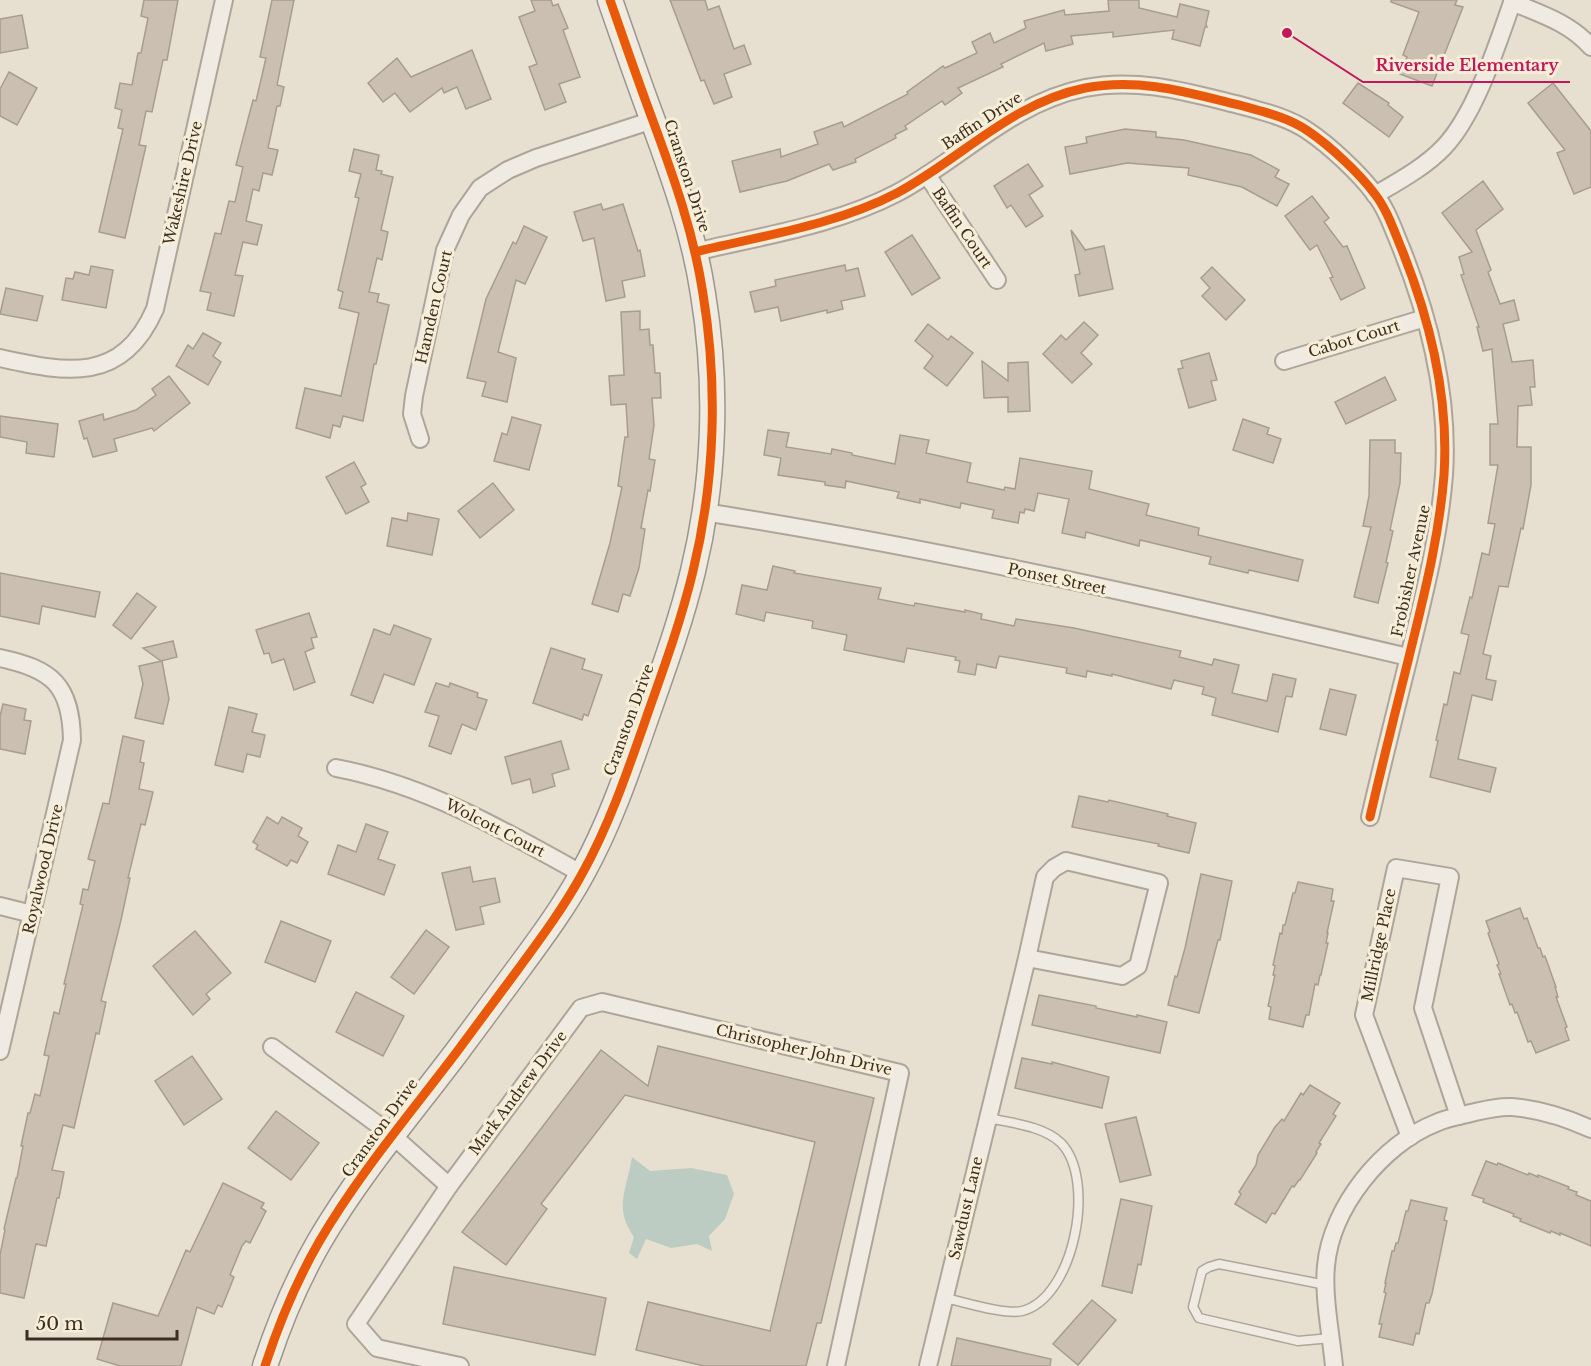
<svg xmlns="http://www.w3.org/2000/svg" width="1591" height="1366" viewBox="0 0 1591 1366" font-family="'Libre Baskerville',serif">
<rect width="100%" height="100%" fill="#e7e0d1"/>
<path fill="#bcccc2" d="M632,1157l18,14 41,-3 36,7 7,19 -9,25 -16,17 3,15 -15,-7 -26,4 -25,-9 -9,20 -8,-6 5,-16c-21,-30 -7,-47 -2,-80z"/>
<g fill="#cbbfb2" stroke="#a89c90" stroke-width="1.5">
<polygon points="144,0 178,0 167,60 163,60 152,112 146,111 139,145 146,146 125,238 99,232 123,129 118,128 122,110 115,108 120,83 132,85 138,53 141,53 148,18 141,16"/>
<polygon points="272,0 294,0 277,85 284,87 280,106 277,106 268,148 278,150 272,175 263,173 259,191 253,189 246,221 262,225 257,245 243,242 235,275 243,276 234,316 207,310 211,293 200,291 215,233 221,234 229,201 235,202 243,167 236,165 253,100 256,101 266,58 260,57"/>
<polygon points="531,0 551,0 553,6 558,4 568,28 563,30 580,77 559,84 566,102 545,110 529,67 537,64 519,17 535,11"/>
<polygon points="670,0 705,0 708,10 719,6 734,49 744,45 751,64 724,74 732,97 714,104 704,80 701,81"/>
<polygon points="1108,0 1139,0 1139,8 1177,17 1180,4 1209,11 1206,24 1207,27 1205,27 1200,46 1172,39 1174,30 1113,37 1113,32 1071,36 1073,44 1046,51 1044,43 1001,64 1003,67 958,88 962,93 945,105 942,101 905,126 907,129 895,135 896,138 855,159 856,162 833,170 829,164 787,181 740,192 732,161 780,149 781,157 818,144 814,132 842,122 844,127 908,94 907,92 943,66 945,68 977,53 972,42 990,33 994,43 1026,28 1024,21 1064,10 1065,15 1109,11"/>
<polygon points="1391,0 1457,0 1455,5 1463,7 1432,86 1400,74 1407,57 1403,55 1419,12 1391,2"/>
<polygon points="22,15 28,48 0,53 0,19"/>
<polygon points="472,50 491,99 466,109 457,87 444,93 442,88 410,112 395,93 383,102 368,83 397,58 411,77"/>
<polygon points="9,72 37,88 17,125 0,116 0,89"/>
<polygon points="1358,83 1389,103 1388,105 1403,117 1389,137 1343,103"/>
<polygon points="1553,83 1591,131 1591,187 1574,194 1557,153 1565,150 1528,103"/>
<polygon points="1125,129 1156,132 1156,137 1184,140 1251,155 1279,170 1275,177 1289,184 1277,206 1242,187 1188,175 1189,168 1127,163 1070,174 1065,147 1087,143 1086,137"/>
<polygon points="354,149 379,155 376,170 382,171 381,174 393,177 381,230 388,232 382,260 377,258 369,292 379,294 377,302 389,305 376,364 374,364 363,421 343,416 340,427 333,425 330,438 296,428 305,388 341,396 359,313 339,308 343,292 338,290 359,198 355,197 361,174 349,171"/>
<polygon points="1028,164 1043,186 1029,195 1043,216 1026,227 1011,205 1007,208 994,186"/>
<polygon points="1483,181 1503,209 1476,230 1491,270 1488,272 1500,304 1514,300 1519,320 1503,324 1512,362 1533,360 1535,387 1530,387 1532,405 1518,406 1517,447 1531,447 1531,485 1523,529 1521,528 1508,587 1499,586 1483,654 1491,656 1486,679 1496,681 1492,700 1472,695 1458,759 1496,768 1490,792 1430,777 1438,741 1436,740 1444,704 1447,705 1454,672 1460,674 1469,635 1461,633 1470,597 1472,598 1482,553 1489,555 1495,524 1488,523 1498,465 1490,465 1490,424 1498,424 1492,349 1483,351 1477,327 1479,327 1461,275 1464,274 1459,257 1472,252 1442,213"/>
<polygon points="1312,196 1329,218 1324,222 1343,247 1347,246 1365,288 1341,300 1330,278 1333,277 1317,245 1310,250 1285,216"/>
<polygon points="601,204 603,210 623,204 638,251 640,250 645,276 622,281 625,297 606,301 594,238 583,241 574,212"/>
<polygon points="524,226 547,237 525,284 516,280 498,352 516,358 507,402 482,396 486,382 467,378 486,299 513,242 516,244"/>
<polygon points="1071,230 1086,251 1085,250 1104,246 1113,289 1079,296 1075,275 1080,274"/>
<polygon points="912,235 940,278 912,295 885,252"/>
<polygon points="845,265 846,271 858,268 865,296 841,301 843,309 827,313 827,310 781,321 778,307 755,312 750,292 776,286 775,280"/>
<polygon points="91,266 113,270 106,308 62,300 66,278 73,279 75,272 89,275"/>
<polygon points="1212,267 1245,300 1226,320 1202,296 1210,288 1201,278"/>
<polygon points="6,288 43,296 37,321 0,314"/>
<polygon points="640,311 640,330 649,329 650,345 653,345 655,373 660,373 661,398 652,398 654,425 649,459 655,460 650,491 648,490 641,528 645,529 639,568 630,596 623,594 618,612 592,604 610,543 622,487 618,486 625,437 628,437 626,404 611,405 609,376 624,375 621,312"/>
<polygon points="1084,322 1098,335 1081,353 1092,364 1072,383 1043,354 1061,335 1066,340"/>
<polygon points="928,324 948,340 951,336 973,353 947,386 924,368 933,356 915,341"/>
<polygon points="203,333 221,343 213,356 221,362 208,385 176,366 188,345 193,349"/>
<polygon points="1209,353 1217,380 1211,381 1216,400 1189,408 1178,369 1183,368 1181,361"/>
<polygon points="982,361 1008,381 1008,363 1028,362 1030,411 1008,412 1008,397 984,398"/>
<polygon points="169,376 190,403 154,431 152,428 114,439 117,451 93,457 87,438 84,439 79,421 103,414 104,420 136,410 156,395 152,389"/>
<polygon points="1385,377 1396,400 1346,424 1335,402"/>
<polygon points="0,416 58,424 54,457 26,453 27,442 0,437"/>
<polygon points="512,417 541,425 529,470 494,461 502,433 507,435"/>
<polygon points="1243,419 1269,428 1267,434 1281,439 1273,463 1233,450"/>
<polygon points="768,430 789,433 786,447 831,454 832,449 852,453 852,455 895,464 900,435 929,440 926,453 971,463 967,482 1004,490 1005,487 1015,489 1020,458 1092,471 1089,489 1149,504 1146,515 1199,528 1198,535 1303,560 1298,581 1249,570 1248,573 1209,564 1211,557 1140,540 1139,546 1086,532 1085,538 1062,533 1069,499 1038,493 1034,511 1025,509 1024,513 1020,512 1018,523 992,518 994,510 961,503 960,508 920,499 920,503 897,498 899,492 846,481 845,488 825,485 825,482 778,475 781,458 764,455"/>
<polygon points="1370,440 1395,440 1395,453 1401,453 1400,483 1390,530 1393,531 1386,562 1388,563 1378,603 1354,597 1371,527 1363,526 1369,496"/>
<polygon points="354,462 366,484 361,487 369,502 346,514 326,477"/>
<polygon points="493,483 514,510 480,538 458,511"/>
<polygon points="408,513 439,519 432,555 387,546 392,518 407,521"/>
<polygon points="773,566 795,571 794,573 881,588 878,599 914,606 915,603 965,612 965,610 982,614 981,619 1014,626 1016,619 1074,628 1181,651 1179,657 1212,665 1214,659 1239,665 1232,693 1267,701 1273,674 1296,679 1292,697 1286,696 1278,732 1212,715 1216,698 1202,694 1204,687 1174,680 1171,689 1112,674 1112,676 1087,671 1086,677 1066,673 1067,668 999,656 996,668 977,664 975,675 958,672 960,661 955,660 956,657 907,648 904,662 844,650 847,635 812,628 813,621 766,612 764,621 736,614 742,585 767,590"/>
<polygon points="0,573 100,592 95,617 42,606 39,624 0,616"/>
<polygon points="137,593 156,607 131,639 113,625"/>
<polygon points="309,613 317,637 311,638 314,648 305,652 315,682 294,690 284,659 272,663 269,653 264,654 256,630"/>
<polygon points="394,625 431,639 414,685 384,674 373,703 351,695 374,629 390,635"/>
<polygon points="173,641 177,657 161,661 143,648"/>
<polygon points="551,648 585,659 582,669 602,675 588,716 584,714 582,720 533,703"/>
<polygon points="162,661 169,699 163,724 135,718 143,684 139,666"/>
<polygon points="436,683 449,687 450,683 478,693 477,697 487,700 476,730 462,724 451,754 429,746 439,716 425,712"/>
<polygon points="1330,689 1356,695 1346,735 1320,729"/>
<polygon points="3,704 26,709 24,720 31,721 25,754 0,749 0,716"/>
<polygon points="229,707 257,714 252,732 265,735 260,757 247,754 243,772 215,765"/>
<polygon points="123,736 144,741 140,762 144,763 139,789 153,792 145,825 141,824 128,878 130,878 121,920 101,1001 106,1002 99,1034 96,1033 74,1128 63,1125 52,1170 64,1172 59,1198 57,1198 46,1246 36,1244 24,1298 0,1293 0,1255 5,1230 4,1229 16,1178 17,1178 23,1146 21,1146 28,1113 30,1113 35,1094 40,1096 49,1056 44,1055 54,1012 59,1014 66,984 64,984 83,905 80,904 83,889 88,890 95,861 88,859 103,803 109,804"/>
<polygon points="561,741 569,769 552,774 555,786 533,793 530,779 512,784 505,757"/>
<polygon points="1079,796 1108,802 1109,800 1168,814 1167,816 1196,823 1189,853 1158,846 1159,844 1072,827"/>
<polygon points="267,817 278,824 282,817 302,828 298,836 308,842 297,863 291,860 287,866 256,849 258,845 253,842"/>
<polygon points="366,824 388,832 378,859 395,865 384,895 328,874 338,845 356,852"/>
<polygon points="470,867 473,882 495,878 500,902 480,907 484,924 456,930 442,873"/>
<polygon points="1201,874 1232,881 1220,940 1218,940 1199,1013 1168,1005 1175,976 1177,977 1185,948"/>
<polygon points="1298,882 1333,889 1331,901 1334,901 1327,933 1328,933 1326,943 1328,943 1321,975 1320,975 1318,985 1315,984 1309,1015 1306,1015 1303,1027 1269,1019 1271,1007 1268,1006 1275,975 1273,975 1275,966 1273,965 1280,933 1282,934 1283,925 1285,925 1293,893 1295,893"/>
<polygon points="1520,908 1524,919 1527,918 1538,948 1540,948 1543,957 1545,956 1556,987 1555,987 1558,997 1556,997 1567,1027 1565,1028 1569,1040 1536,1053 1531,1041 1528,1042 1517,1012 1515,1013 1512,1004 1510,1005 1499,974 1501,974 1497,965 1499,964 1488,933 1490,932 1486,921"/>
<polygon points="281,921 331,941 315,982 265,962"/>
<polygon points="426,930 449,947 414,994 391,977"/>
<polygon points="195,931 231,973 206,994 210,999 193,1015 153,966"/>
<polygon points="356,992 404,1016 383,1056 336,1032"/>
<polygon points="1039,995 1096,1006 1096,1008 1137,1017 1137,1015 1167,1022 1160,1053 1032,1025"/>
<polygon points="658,1046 874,1098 821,1323 817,1323 806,1366 704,1366 636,1350 648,1302 770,1331 815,1142 625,1095 541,1204 547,1209 506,1265 462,1232 601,1050 648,1086"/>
<polygon points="192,1056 222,1099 184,1125 155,1081"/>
<polygon points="1022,1058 1052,1064 1052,1062 1109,1077 1102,1108 1015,1088"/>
<polygon points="1310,1085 1340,1103 1333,1114 1336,1116 1319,1143 1321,1144 1316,1152 1317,1153 1300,1180 1299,1180 1294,1187 1292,1186 1275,1214 1272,1213 1266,1223 1235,1204 1241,1194 1239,1192 1256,1165 1258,1155 1275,1127 1282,1119 1284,1121 1301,1093 1303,1095"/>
<polygon points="276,1111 319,1143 291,1180 248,1148"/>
<polygon points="1136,1117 1151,1175 1120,1182 1105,1124"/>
<polygon points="1486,1161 1497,1165 1498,1163 1528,1175 1529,1173 1538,1177 1538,1175 1569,1187 1568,1189 1577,1192 1576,1195 1591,1201 1591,1246 1560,1233 1560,1235 1551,1231 1550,1233 1520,1221 1521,1219 1513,1216 1514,1214 1483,1202 1484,1199 1472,1195"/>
<polygon points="223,1183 264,1203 261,1208 266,1211 250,1243 246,1241 242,1246 230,1275 234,1277 222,1307 218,1305 214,1314 197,1307 181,1366 120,1366 97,1359 113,1303 158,1316 186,1250 190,1252"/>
<polygon points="1121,1199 1152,1206 1141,1265 1138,1264 1132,1293 1102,1286"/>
<polygon points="1411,1200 1447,1208 1444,1220 1447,1221 1432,1294 1429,1303 1426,1303 1419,1334 1416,1333 1413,1345 1379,1337 1382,1324 1379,1324 1386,1293 1384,1292 1386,1283 1385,1283 1392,1251 1394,1251 1396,1243 1398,1243 1406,1211 1408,1211"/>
<polygon points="454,1267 606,1298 595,1355 443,1324"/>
<polygon points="1092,1300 1116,1320 1078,1365 1053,1344"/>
<polygon points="957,1338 1051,1359 1050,1366 951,1366"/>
</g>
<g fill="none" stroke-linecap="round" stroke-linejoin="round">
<defs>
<g id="lane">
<polyline points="1326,1285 1219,1264 1209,1267 1202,1271 1193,1307 1199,1318 1298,1341 1331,1338"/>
<path d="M945,1298c19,4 60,17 77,13 52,-13 75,-131 39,-168 -17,-17 -50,-20 -73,-25"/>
</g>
<g id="street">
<path d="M1512,2c29,12 58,21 79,45"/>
<polyline points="927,175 997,280"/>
<path d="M1375,195c24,-14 50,-28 69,-48 32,-34 53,-102 69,-147"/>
<path d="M695,252c66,-16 141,-27 202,-59 64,-34 114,-90 188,-105 54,-11 105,5 158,18 22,6 46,12 65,25 21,14 51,42 66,62 13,16 20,38 28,57 28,70 47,149 42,225 -5,64 -21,124 -36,186 -13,52 -26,104 -38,156"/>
<path d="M0,358c67,15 122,26 155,-49l69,-309"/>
<polyline points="1284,361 1425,318"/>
<polyline points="420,439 412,414 414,396 445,250 461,215 480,188 508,170 536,158 653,120"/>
<path d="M704,512c237,37 471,90 704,145"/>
<path d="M0,658c52,11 71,27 72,82l-72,311"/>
<path d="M336,768c89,17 168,62 246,106"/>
<polyline points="0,906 32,914"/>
<polyline points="272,1047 392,1135 449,1186"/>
<polyline points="1410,1137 1364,1015 1396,868 1450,877 1423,1008 1459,1116"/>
<polyline points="460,1366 377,1348 356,1324 449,1186 581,1008 602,1002 900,1073 836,1366"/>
<polyline points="928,1366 1027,958 1045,877 1054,868 1066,861 1159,883 1138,966 1122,976 1027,958"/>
<path d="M1334,1366c-3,-31 -11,-70 -8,-100 5,-58 56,-122 110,-143 11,-5 23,-7 35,-10 13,-3 27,-7 41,-6 26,2 55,11 79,22"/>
</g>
<path id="secondary" d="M265,1366c14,-43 31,-84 54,-124 39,-67 90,-127 137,-189 21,-28 42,-57 63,-85 22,-30 45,-61 63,-94 29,-52 48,-110 68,-167 16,-45 32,-90 43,-136 22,-90 25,-186 10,-277 -9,-60 -29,-116 -50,-173 -15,-40 -29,-81 -43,-121"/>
</defs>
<use href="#lane" stroke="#ada599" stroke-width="11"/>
<use href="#street" stroke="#ada599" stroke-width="20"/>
<use href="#secondary" stroke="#9c958a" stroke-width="27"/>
<use href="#lane" stroke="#efebe3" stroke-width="8"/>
<use href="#street" stroke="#efebe3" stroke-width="16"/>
<use href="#secondary" stroke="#efebe3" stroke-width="24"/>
<defs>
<g id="cycleway">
<path d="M695,252c66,-16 141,-27 202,-59 64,-34 114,-90 188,-105 54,-11 105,5 158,18 22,6 46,12 65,25 21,14 51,42 66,62 13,16 20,38 28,57 28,70 47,149 42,225 -5,64 -21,124 -36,186 -13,52 -26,104 -38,156"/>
<path d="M265,1366c14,-43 31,-84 54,-124 39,-67 90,-127 137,-189 21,-28 42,-57 63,-85 22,-30 45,-61 63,-94 29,-52 48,-110 68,-167 16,-45 32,-90 43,-136 22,-90 25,-186 10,-277 -9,-60 -29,-116 -50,-173 -15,-40 -29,-81 -43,-121"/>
</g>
</defs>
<use href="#cycleway" stroke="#f7eed8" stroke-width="13"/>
<use href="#cycleway" stroke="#e8590c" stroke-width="9"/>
</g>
<g text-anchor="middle" stroke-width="6" stroke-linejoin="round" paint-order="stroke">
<g font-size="15" fill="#3d2e20" stroke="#f7eed8">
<text transform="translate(982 121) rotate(-33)" y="5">Baffin Drive</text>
<text transform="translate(687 176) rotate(72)" y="5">Cranston Drive</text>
<text transform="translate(183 183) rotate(-77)" y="5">Wakeshire Drive</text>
<text transform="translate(962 228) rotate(56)" y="5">Baffin Court</text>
<text transform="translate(434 307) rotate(-77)" y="5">Hamden Court</text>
<text transform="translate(1354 339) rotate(-17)" y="5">Cabot Court</text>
<text transform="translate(1411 571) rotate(-78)" y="5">Frobisher Avenue</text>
<text transform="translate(1057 579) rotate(12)" y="5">Ponset Street</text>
<text transform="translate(629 720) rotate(-70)" y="5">Cranston Drive</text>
<text transform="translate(495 828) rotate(27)" y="5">Wolcott Court</text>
<text transform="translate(43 869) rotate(-77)" y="5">Royalwood Drive</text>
<text transform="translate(1379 945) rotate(-78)" y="5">Millridge Place</text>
<text transform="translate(804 1050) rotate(13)" y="5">Christopher John Drive</text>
<text transform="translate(518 1093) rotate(-53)" y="5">Mark Andrew Drive</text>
<text transform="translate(380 1128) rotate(-54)" y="5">Cranston Drive</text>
<text transform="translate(966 1208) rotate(-77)" y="5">Sawdust Lane</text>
</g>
</g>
<path fill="none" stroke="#c2185b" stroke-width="2" d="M1287 33L1363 82H1570"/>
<circle fill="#c2185b" stroke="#f7eed8" stroke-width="2" cx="1287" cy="33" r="6"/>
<g font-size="16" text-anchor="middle" font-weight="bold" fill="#c2185b" stroke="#f7eed8" stroke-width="6" stroke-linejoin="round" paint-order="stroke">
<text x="1467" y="71">Riverside Elementary</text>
</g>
<path d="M27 1330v9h150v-9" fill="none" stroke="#3d2e20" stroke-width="3"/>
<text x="36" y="1330" font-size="18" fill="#3d2e20" stroke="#f7eed8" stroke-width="4.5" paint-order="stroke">50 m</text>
</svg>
